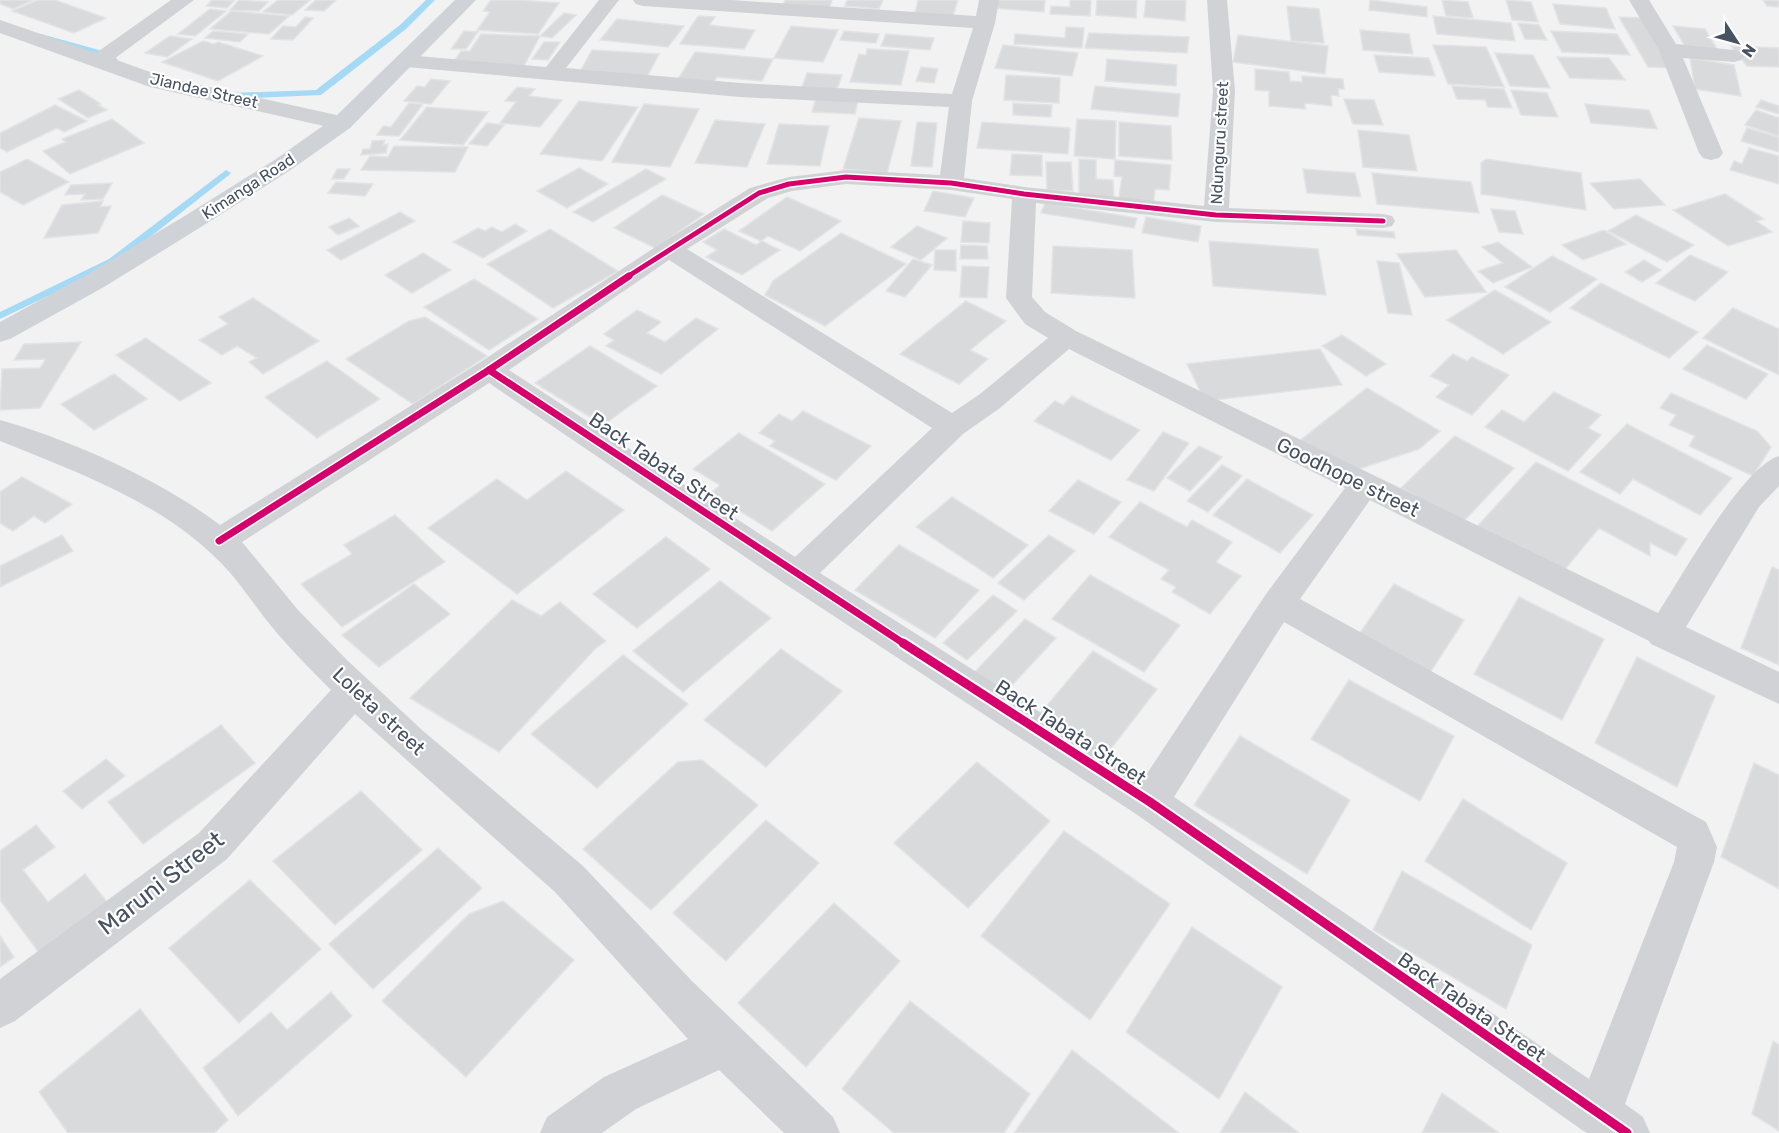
<svg xmlns="http://www.w3.org/2000/svg" width="1779" height="1133" viewBox="0 0 1779 1133" font-family="Rubik,sans-serif">
<rect width="100%" height="100%" fill="#f2f2f2"/>
<g fill="none" stroke-linecap="round" stroke-linejoin="round">
<g fill="#a4daf6" fill-rule="evenodd">
<polygon points="426,0 435,0 406,29 321,95 230,99 226,96 230,93 316,90 400,25"/>
<polygon points="41,34 110,53 118,60 111,62 104,57 41,38"/>
<polygon points="226,170 231,173 229,175 117,263 0,319 0,312 109,259"/>
</g>
</g>
<g fill="#d9dadc" stroke="#e3e3e5" stroke-width="1.5">
<polygon points="0,0 33,0 13,9 0,4"/>
<polygon points="38,0 55,0 106,18 74,33 12,11"/>
<polygon points="212,0 220,0 234,1 227,8 206,6"/>
<polygon points="239,0 268,2 259,11 230,10"/>
<polygon points="278,0 310,0 292,15 263,12"/>
<polygon points="316,0 336,0 324,11 305,10"/>
<polygon points="491,0 518,0 559,3 538,34 477,30 490,12 483,11"/>
<polygon points="785,0 832,0 829,9 783,6"/>
<polygon points="847,0 883,0 879,9 845,6"/>
<polygon points="918,0 958,0 953,16 915,13"/>
<polygon points="993,0 1045,0 1044,12 992,8"/>
<polygon points="1070,0 1091,0 1090,16 1050,14 1051,6 1070,7"/>
<polygon points="1097,0 1137,0 1136,18 1096,15"/>
<polygon points="1146,0 1186,0 1185,21 1144,17"/>
<polygon points="1370,0 1427,7 1427,17 1369,10"/>
<polygon points="1442,0 1468,2 1473,18 1446,16"/>
<polygon points="1506,0 1531,2 1538,22 1512,20"/>
<polygon points="1763,0 1779,1 1779,7 1767,6"/>
<polygon points="1553,4 1606,8 1615,29 1560,24"/>
<polygon points="1287,6 1319,9 1324,43 1291,41"/>
<polygon points="210,9 226,11 195,36 178,34"/>
<polygon points="231,11 289,16 269,34 210,29"/>
<polygon points="564,13 576,15 552,38 540,36"/>
<polygon points="698,16 715,17 709,25 755,30 744,49 680,44"/>
<polygon points="1433,16 1511,23 1515,41 1437,34"/>
<polygon points="305,17 313,18 293,40 271,39 283,26 296,27"/>
<polygon points="1619,17 1644,18 1675,68 1648,67"/>
<polygon points="617,19 684,26 668,47 600,40"/>
<polygon points="1518,23 1539,25 1547,40 1525,39"/>
<polygon points="791,26 838,30 823,62 774,58"/>
<polygon points="1673,26 1705,29 1719,52 1687,50"/>
<polygon points="1066,27 1084,28 1082,48 1014,44 1015,34 1065,38"/>
<polygon points="1360,30 1409,34 1413,54 1363,50"/>
<polygon points="213,31 248,34 240,42 205,38"/>
<polygon points="464,31 478,32 466,49 451,49"/>
<polygon points="844,31 879,34 876,43 840,40"/>
<polygon points="1551,31 1617,34 1630,55 1562,52"/>
<polygon points="1089,33 1189,37 1187,53 1085,48"/>
<polygon points="481,34 540,36 524,66 452,64 461,51 470,51"/>
<polygon points="886,34 934,38 930,50 881,46"/>
<polygon points="1238,35 1328,46 1325,74 1233,62"/>
<polygon points="170,36 192,39 167,57 145,53"/>
<polygon points="203,41 214,44 218,42 263,56 218,81 162,62"/>
<polygon points="544,42 560,42 548,60 532,59"/>
<polygon points="1003,45 1078,53 1072,76 995,68"/>
<polygon points="1433,45 1486,47 1504,87 1448,84"/>
<polygon points="1731,46 1779,48 1779,67 1747,66"/>
<polygon points="867,49 909,51 901,85 850,82 859,54 866,55"/>
<polygon points="592,50 659,54 647,77 595,75 597,71 581,70"/>
<polygon points="695,52 773,59 762,81 717,77 714,82 678,79"/>
<polygon points="1495,53 1533,55 1550,88 1510,86"/>
<polygon points="1374,55 1429,58 1435,76 1379,72"/>
<polygon points="1557,57 1609,58 1625,80 1570,78"/>
<polygon points="1690,58 1734,65 1741,96 1695,89"/>
<polygon points="1107,59 1177,65 1176,86 1105,81"/>
<polygon points="921,67 938,69 934,83 916,81"/>
<polygon points="1255,69 1289,72 1290,81 1302,82 1302,76 1343,79 1344,89 1338,89 1339,96 1331,95 1332,106 1305,103 1305,109 1269,106 1269,91 1255,90"/>
<polygon points="807,73 842,75 836,92 801,90"/>
<polygon points="1006,75 1060,78 1059,103 1004,100"/>
<polygon points="431,79 450,81 431,104 404,101 417,86 425,87"/>
<polygon points="1095,86 1180,94 1178,117 1091,109"/>
<polygon points="1452,86 1504,89 1512,108 1488,107 1485,100 1457,99"/>
<polygon points="517,87 535,89 529,96 562,100 540,127 500,123 516,102 505,101"/>
<polygon points="79,90 101,104 98,105 107,110 88,118 58,99"/>
<polygon points="1511,90 1547,93 1558,117 1521,115"/>
<polygon points="816,98 858,101 855,114 812,112"/>
<polygon points="1344,99 1374,100 1383,125 1353,124"/>
<polygon points="1761,100 1779,106 1779,114 1756,107"/>
<polygon points="579,101 638,107 602,161 540,154"/>
<polygon points="409,103 423,104 399,136 377,135 383,126 391,127"/>
<polygon points="1013,103 1052,105 1051,117 1013,115"/>
<polygon points="644,104 699,109 670,167 612,162"/>
<polygon points="1585,104 1649,110 1657,129 1591,123"/>
<polygon points="55,105 87,121 64,132 57,128 7,152 0,148 0,133"/>
<polygon points="427,107 488,112 463,145 400,140"/>
<polygon points="1756,110 1779,118 1779,136 1745,125"/>
<polygon points="859,118 901,121 887,173 843,169"/>
<polygon points="112,119 144,143 70,174 43,151 66,142 62,139"/>
<polygon points="1077,119 1116,121 1115,159 1074,156"/>
<polygon points="715,120 765,124 747,167 695,163"/>
<polygon points="917,122 937,123 932,167 911,166"/>
<polygon points="982,122 1070,128 1068,154 977,148"/>
<polygon points="1119,122 1171,126 1172,160 1119,156"/>
<polygon points="487,123 504,125 487,146 469,144"/>
<polygon points="779,124 829,126 820,166 767,164"/>
<polygon points="1747,128 1779,137 1779,152 1741,141"/>
<polygon points="1358,130 1409,135 1417,171 1363,167"/>
<polygon points="385,140 383,145 388,144 386,153 361,155 363,149 370,149 372,141"/>
<polygon points="394,146 468,147 455,172 361,170 370,156 388,157"/>
<polygon points="1749,148 1779,156 1779,184 1730,170 1734,161 1742,164"/>
<polygon points="1012,154 1042,155 1042,176 1010,175"/>
<polygon points="27,159 69,182 23,205 0,192 0,172"/>
<polygon points="1079,159 1096,160 1096,179 1113,180 1114,202 1079,199"/>
<polygon points="1486,159 1581,173 1586,210 1481,194 1481,163"/>
<polygon points="1115,160 1171,165 1169,190 1155,189 1153,207 1118,204 1122,177 1114,176"/>
<polygon points="1046,162 1071,162 1073,191 1047,190"/>
<polygon points="579,168 608,184 567,208 537,191"/>
<polygon points="337,169 350,169 344,179 332,179"/>
<polygon points="646,169 666,179 593,222 573,212"/>
<polygon points="1303,169 1355,173 1361,197 1307,193"/>
<polygon points="1372,173 1471,182 1479,213 1377,204"/>
<polygon points="1640,179 1665,205 1614,209 1590,183"/>
<polygon points="336,182 373,184 365,196 328,193"/>
<polygon points="112,183 103,199 81,200 85,194 65,195 71,185"/>
<polygon points="933,191 974,198 965,217 924,211"/>
<polygon points="1725,194 1764,219 1756,221 1772,232 1728,246 1673,210"/>
<polygon points="662,195 704,214 655,248 614,228"/>
<polygon points="787,197 841,221 800,251 768,236 761,241 739,231"/>
<polygon points="103,201 100,207 111,206 98,233 44,238 62,205"/>
<polygon points="1045,203 1137,218 1134,228 1041,213"/>
<polygon points="1491,209 1515,211 1523,234 1499,232"/>
<polygon points="400,212 415,221 341,260 327,250"/>
<polygon points="1636,215 1694,245 1667,262 1608,231"/>
<polygon points="1146,217 1201,226 1198,242 1142,233"/>
<polygon points="349,218 359,226 338,235 329,227"/>
<polygon points="963,221 990,223 989,243 961,242"/>
<polygon points="515,224 527,231 483,258 453,242 478,228 485,231 492,227 502,232"/>
<polygon points="917,226 947,238 921,260 891,247"/>
<polygon points="550,229 618,271 553,308 487,264"/>
<polygon points="724,229 756,245 762,241 780,250 742,275 706,257 717,250 703,242"/>
<polygon points="1356,229 1394,232 1395,238 1357,235"/>
<polygon points="1604,230 1626,244 1583,260 1562,245"/>
<polygon points="841,233 906,264 825,326 765,295 773,281"/>
<polygon points="1209,241 1318,249 1326,295 1213,286"/>
<polygon points="1498,242 1532,267 1493,283 1478,271 1503,263 1482,247"/>
<polygon points="961,245 987,246 988,259 960,259"/>
<polygon points="1053,246 1132,250 1135,298 1051,293"/>
<polygon points="935,250 956,250 956,271 934,270"/>
<polygon points="1456,250 1486,292 1425,297 1397,254"/>
<polygon points="423,253 451,270 412,293 385,275"/>
<polygon points="1690,255 1728,272 1695,301 1656,283"/>
<polygon points="1552,256 1597,279 1550,312 1505,287"/>
<polygon points="913,259 932,265 905,297 886,291"/>
<polygon points="1644,260 1661,270 1642,282 1625,272"/>
<polygon points="1377,261 1399,263 1412,315 1388,313"/>
<polygon points="962,266 989,267 987,298 960,297"/>
<polygon points="474,279 538,319 489,350 424,307"/>
<polygon points="1601,283 1698,332 1669,358 1570,308"/>
<polygon points="1495,290 1551,322 1503,354 1447,320"/>
<polygon points="253,298 319,341 263,374 249,362 257,358 237,346 222,355 199,340 228,324 219,317"/>
<polygon points="966,301 1006,321 970,350 988,359 959,384 900,354"/>
<polygon points="1733,308 1779,329 1779,375 1703,338"/>
<polygon points="637,310 661,322 647,333 665,342 696,318 718,329 661,374 606,346 614,340 604,334"/>
<polygon points="425,317 487,356 413,404 346,359 409,321"/>
<polygon points="1342,335 1386,364 1366,376 1322,346"/>
<polygon points="146,338 211,383 180,401 116,355"/>
<polygon points="81,342 40,408 0,410 2,369 40,368 46,359 14,360 24,344"/>
<polygon points="1707,345 1768,374 1746,399 1683,369"/>
<polygon points="590,346 657,386 603,425 535,383"/>
<polygon points="1320,349 1342,385 1205,401 1187,364"/>
<polygon points="1453,354 1467,361 1472,357 1509,375 1472,415 1436,397 1449,385 1430,376"/>
<polygon points="327,361 380,399 317,438 265,397"/>
<polygon points="114,374 147,399 94,430 61,404"/>
<polygon points="1367,388 1440,431 1419,449 1347,473 1298,442"/>
<polygon points="1554,392 1601,415 1588,428 1601,435 1568,471 1485,427 1502,410 1524,422"/>
<polygon points="1671,393 1757,431 1771,447 1753,476 1689,446 1695,436 1669,425 1676,415 1660,408"/>
<polygon points="1072,396 1140,430 1111,460 1034,421 1055,401 1063,405"/>
<polygon points="803,411 871,446 836,480 770,446 775,441 759,433 779,414 792,421"/>
<polygon points="1627,424 1732,478 1700,515 1633,479 1620,494 1580,472"/>
<polygon points="1163,432 1189,443 1154,491 1127,480"/>
<polygon points="739,433 825,484 772,531 711,493 720,485 693,469"/>
<polygon points="1455,436 1514,468 1462,523 1401,488"/>
<polygon points="1199,446 1222,457 1190,491 1167,478"/>
<polygon points="1536,462 1687,539 1676,556 1650,543 1650,556 1599,528 1557,579 1473,531"/>
<polygon points="1222,465 1242,476 1208,512 1187,501"/>
<polygon points="566,471 624,510 517,594 428,528 497,479 527,500"/>
<polygon points="22,477 72,504 45,523 34,516 13,531 0,523 0,492"/>
<polygon points="1247,479 1313,515 1280,553 1213,515"/>
<polygon points="1078,480 1121,502 1094,534 1049,511"/>
<polygon points="952,497 1028,545 993,578 916,527"/>
<polygon points="1140,502 1187,527 1192,520 1232,542 1216,562 1241,576 1210,614 1172,592 1176,587 1161,579 1169,570 1109,537"/>
<polygon points="395,515 445,562 342,627 301,584 352,554 344,545"/>
<polygon points="62,535 73,551 0,587 0,566"/>
<polygon points="1049,535 1075,551 1024,600 998,583"/>
<polygon points="666,537 710,569 637,628 593,594"/>
<polygon points="899,545 979,590 935,638 855,590"/>
<polygon points="1772,567 1779,570 1779,665 1741,648"/>
<polygon points="1090,575 1180,625 1144,672 1052,619"/>
<polygon points="720,581 771,618 683,692 633,651"/>
<polygon points="414,584 450,614 379,667 342,635"/>
<polygon points="1394,584 1464,620 1426,679 1355,640"/>
<polygon points="993,595 1017,611 967,660 943,643"/>
<polygon points="1519,597 1604,639 1562,720 1474,674"/>
<polygon points="512,600 541,616 560,602 606,641 596,648 499,752 410,698"/>
<polygon points="1025,619 1056,638 1001,697 970,677"/>
<polygon points="781,649 842,691 766,767 704,720"/>
<polygon points="1093,651 1157,689 1103,759 1037,717"/>
<polygon points="623,655 688,704 597,788 531,734"/>
<polygon points="1637,657 1715,696 1677,787 1595,743"/>
<polygon points="1349,680 1454,736 1420,801 1311,739"/>
<polygon points="221,725 255,763 143,844 108,802"/>
<polygon points="1240,736 1350,800 1307,874 1194,805"/>
<polygon points="106,759 125,776 82,809 63,791"/>
<polygon points="702,760 758,805 651,910 583,849 678,762"/>
<polygon points="977,762 1050,821 968,908 894,843"/>
<polygon points="1754,763 1779,775 1779,889 1721,857"/>
<polygon points="361,791 422,850 335,925 273,861"/>
<polygon points="1463,799 1567,863 1531,930 1425,861"/>
<polygon points="766,820 819,863 726,961 673,913"/>
<polygon points="36,825 55,847 23,870 48,902 85,874 108,903 40,954 0,900 0,851"/>
<polygon points="1064,831 1170,904 1090,1020 981,936"/>
<polygon points="438,848 482,888 373,989 329,944"/>
<polygon points="1402,871 1532,945 1506,1009 1373,930"/>
<polygon points="250,880 321,949 239,1023 169,948"/>
<polygon points="503,901 574,960 466,1077 382,1001 469,914"/>
<polygon points="834,903 900,961 806,1067 738,1003"/>
<polygon points="1192,927 1282,987 1219,1099 1126,1032"/>
<polygon points="0,936 14,957 0,967"/>
<polygon points="331,992 352,1016 238,1116 203,1068 271,1012 287,1030"/>
<polygon points="910,1001 1030,1094 1004,1133 894,1133 842,1089"/>
<polygon points="140,1009 228,1120 214,1133 68,1133 39,1092"/>
<polygon points="1773,1041 1779,1045 1779,1131 1752,1114"/>
<polygon points="1072,1050 1179,1133 1014,1133"/>
<polygon points="1245,1092 1299,1133 1220,1133"/>
<polygon points="1442,1093 1499,1133 1422,1133"/>
</g>
<g fill="none" stroke-linecap="round" stroke-linejoin="round">
<g fill="#d0d2d5" fill-rule="evenodd">
<polygon points="171,0 194,0 114,59 164,77 350,118 353,123 350,128 342,130 150,87 0,33 0,20 96,53"/>
<path d="M599,0h20l-53,68 174,15 212,11 21,-66 -330,-22 -7,-2 -3,-4h98l245,16 3,-16h20l-4,23 -23,78 -8,77 60,9 180,19 9,-115 -6,-91h20l8,91 -6,117 154,6 9,2 3,5 -3,5 -9,2 -167,-6 -180,-19 -4,94 13,15 31,19 582,282c23,-35 84,-146 121,-157v30l-20,21 -73,120 93,45v32l-128,-60 -2,-3 -279,-141 -70,99 406,223 11,25 -3,15 -89,242 18,13 7,16h-63l-5,-3 -446,-316 -351,-230 -296,-201 -247,159 56,68 50,51 74,69 161,136 109,115 141,136 7,16h-56l-65,-63 -83,39 -34,24h-62l7,-16 57,-40 84,-38 -133,-147 -200,-178 -128,145 -212,162 -15,7v-49l199,-146 132,-143c-20,-20 -41,-41 -59,-63 -19,-23 -34,-48 -55,-68 -58,-58 -143,-88 -217,-118v-21c71,20 161,60 220,105l259,-162 181,-119 90,-56 39,-11 57,-7 94,5 9,-68 -209,-10 -334,-30 -7,-2 -4,-4 4,-4 7,-2 140,12zM846,184l105,6 61,9 -6,99 19,26 23,14 -68,56 -28,19 -265,-164 81,-51 24,-7zM669,260l263,168 -137,129 -286,-187zM1069,349l276,139 -79,106 -122,184 -324,-205 143,-139 37,-26zM1284,622l393,225 -3,15 -85,217 -415,-282z"/>
<polygon points="1629,0 1649,0 1676,44 1734,50 1741,52 1745,56 1741,60 1734,62 1683,58 1723,153 1719,158 1711,160 1703,158 1699,153 1659,50"/>
</g>
<polygon fill="#cfd3d7" fill-rule="evenodd" points="455,0 476,0 350,128 292,169 201,227 104,287 10,339 0,342 0,322 86,275 183,217 276,159 334,118"/>
<defs>
<polyline id="cycleway-far2" points="627,277 759,193 789,184 846,177 951,183 1024,194 1216,215 1383,221"/>
<g id="cycleway-far1">
<polyline points="489,370 906,645"/>
<polyline points="219,541 489,370 629,276"/>
</g>
<polyline id="cycleway" points="903,643 1150,802 1627,1133"/>
</defs>
<use href="#cycleway-far2" stroke="#fff" stroke-width="8"/>
<use href="#cycleway-far1" stroke="#fff" stroke-width="10"/>
<use href="#cycleway" stroke="#fff" stroke-width="13"/>
<use href="#cycleway-far2" stroke="#d6006c" stroke-width="5"/>
<use href="#cycleway-far1" stroke="#d6006c" stroke-width="7"/>
<use href="#cycleway" stroke="#d6006c" stroke-width="9"/>
</g>
<g text-anchor="middle" stroke-width="4.5" stroke-linejoin="round" paint-order="stroke">
<g font-size="16" fill="#465161" stroke="#fff">
<text transform="translate(204 90) rotate(13)" y="6">Jiandae Street</text>
<text transform="translate(1219 143) rotate(-87)" y="6">Ndunguru street</text>
<text transform="translate(248 186) rotate(-33)" y="6">Kimanga Road</text>
</g>
<g font-size="20" fill="#465161" stroke="#fff">
<text transform="translate(664 466) rotate(34)" y="7">Back Tabata Street</text>
<text transform="translate(1348 477) rotate(26)" y="7">Goodhope street</text>
<text transform="translate(379 711) rotate(43)" y="7">Loleta street</text>
<text transform="translate(1071 732) rotate(33)" y="7">Back Tabata Street</text>
<text transform="translate(1472 1007) rotate(35)" y="7">Back Tabata Street</text>
</g>
<g font-size="24" fill="#465161" stroke="#fff">
<text transform="translate(161 883) rotate(-38)" y="8">Maruni Street</text>
</g>
</g>
<g transform="translate(1737 42) rotate(126)" stroke="#ffffff" stroke-width="4.5" paint-order="stroke">
<path d="M0-4.5L10 22L0 15L-10 22Z" fill="#465161"/>
<text y="-9" font-size="16" font-weight="bold" text-anchor="middle" fill="#465161">N</text>
</g>
</svg>
